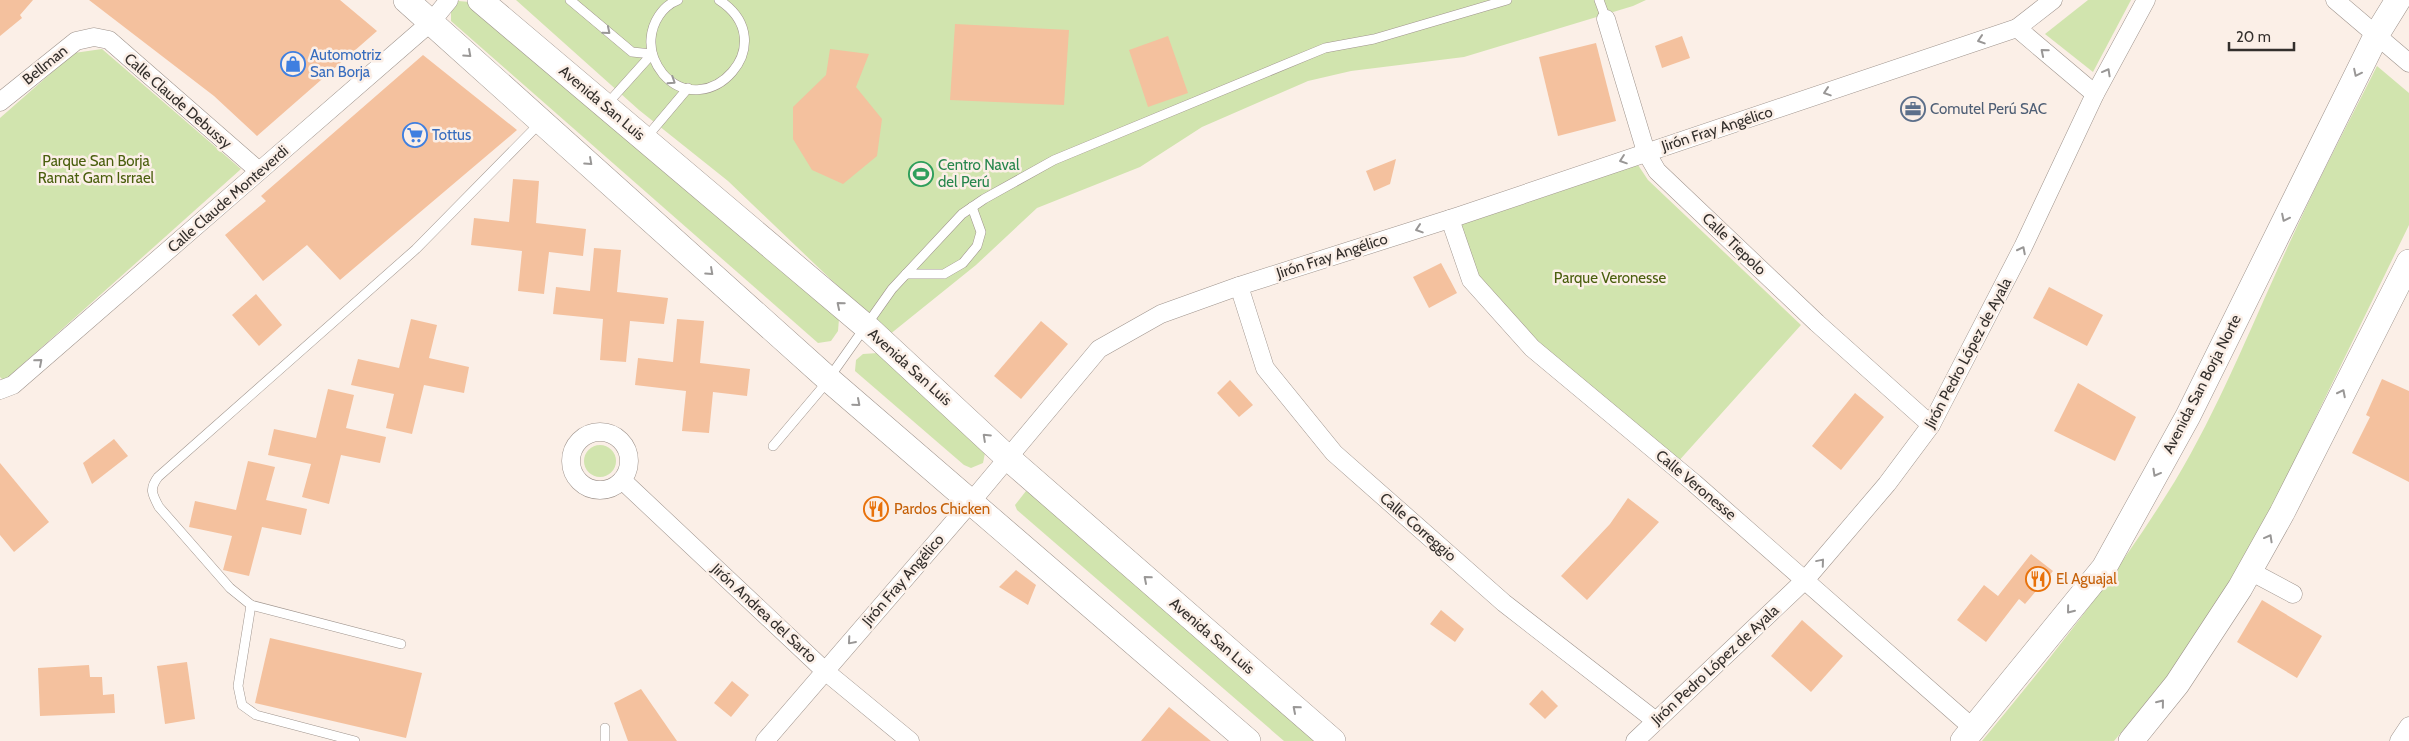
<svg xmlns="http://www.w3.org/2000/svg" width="2409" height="741" viewBox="0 0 2409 741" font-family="Cabin,sans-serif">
<rect width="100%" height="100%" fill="#fbefe7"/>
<g fill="#d1e4ae">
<polygon points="516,0 1646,0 1633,6 1464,57 1351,71 1308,81 1202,127 1140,167 1037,208 976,265 889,335 728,181 639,110"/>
<polygon points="2088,0 2131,0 2093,72 2045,34"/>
<polygon points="458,1 470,2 839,319 838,331 831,341 818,343 451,21 451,10"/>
<polygon points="102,49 241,169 4,381 0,377 0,118 74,53"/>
<path d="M2377,66l32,27v132l-155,319 -76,121 -64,76h-132c69,-83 136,-167 193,-260 48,-80 81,-167 121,-252 25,-55 54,-109 81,-163z"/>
<polygon points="1638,165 1648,180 1801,325 1676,464 1538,342 1478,278 1460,225"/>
<polygon points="878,353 985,453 983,463 971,468 964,465 855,371 856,360 863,354"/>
<circle cx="600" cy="461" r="16"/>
<polygon points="1026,491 1033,492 1320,741 1284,741 1017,510 1015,505"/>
</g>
<g fill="#f4c19e">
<polygon points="0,0 33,0 20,15 22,18 0,36"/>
<polygon points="89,0 340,0 377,31 257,136 214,96"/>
<polygon points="955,24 1069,30 1064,105 950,100"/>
<polygon points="1168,36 1188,93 1148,107 1129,50"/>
<polygon points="1682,36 1690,58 1662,68 1655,46"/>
<polygon points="1596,43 1616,121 1558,136 1539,57"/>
<polygon points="830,49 869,54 856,87 882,119 877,156 843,184 812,170 793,139 793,107 826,75"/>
<polygon points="423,55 517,130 340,280 307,245 263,281 225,235 266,201 261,196"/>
<polygon points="1396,159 1390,184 1374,191 1366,171"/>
<polygon points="513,179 539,181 536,223 586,229 583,256 549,252 544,294 518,291 522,251 471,245 474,218 509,222"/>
<polygon points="594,248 621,250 617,292 668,298 664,324 630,321 626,362 600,360 603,319 553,314 556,287 590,291"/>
<polygon points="1441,263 1457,293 1429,308 1413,277"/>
<polygon points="2049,287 2103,315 2087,346 2033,318"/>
<polygon points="256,294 282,325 259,346 232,315"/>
<polygon points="411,319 437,325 429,358 469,367 464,393 424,385 412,434 386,428 394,394 351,385 358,359 399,368"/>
<polygon points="677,319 704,321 700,363 750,369 747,396 713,392 709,433 682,431 686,391 635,385 638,358 673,362"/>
<polygon points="1041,321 1068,344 1021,399 994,376"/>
<polygon points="2382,379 2409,391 2409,482 2352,453 2370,417 2366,415"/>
<polygon points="1230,380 1253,405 1239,417 1217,393"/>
<polygon points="2078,383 2136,417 2115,461 2054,431"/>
<polygon points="328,389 354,395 346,428 386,437 380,463 341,455 329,504 302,497 311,464 268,455 274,429 316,438"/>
<polygon points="1855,393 1884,417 1841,470 1812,446"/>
<polygon points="114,439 128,456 92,484 83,463"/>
<polygon points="248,461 275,467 266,500 307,509 301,535 262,527 249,576 223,570 232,536 189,527 195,501 236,510"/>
<polygon points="0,463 49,522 14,552 0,535"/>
<polygon points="1628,498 1659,522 1587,600 1561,576 1610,524"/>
<polygon points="2031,554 2053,571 2025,604 2019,599 1986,642 1957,620 1984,585 1998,596"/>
<polygon points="1016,570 1036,585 1028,605 999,587"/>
<polygon points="2262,600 2322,636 2297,678 2237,642"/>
<polygon points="1441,610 1464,629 1455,642 1430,624"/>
<polygon points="1802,620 1843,656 1811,692 1771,656"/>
<polygon points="270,638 422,673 406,738 255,703"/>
<polygon points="187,662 195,719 165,724 157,666"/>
<polygon points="89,665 90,677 102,677 103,695 114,694 115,713 40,716 38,668"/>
<polygon points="732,681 749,695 731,717 714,703"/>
<polygon points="641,689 677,741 628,741 614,703"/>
<polygon points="1542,690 1558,706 1545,719 1529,704"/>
<polygon points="1169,707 1211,741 1141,741"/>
</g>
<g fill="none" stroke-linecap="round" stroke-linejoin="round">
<defs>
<g id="service">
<polyline points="570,0 632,52 652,54"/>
<path d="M678,0c-16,6 -26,23 -27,39 -1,13 4,25 12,35 44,50 122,-31 56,-74"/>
<polyline points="1599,0 1606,19"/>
<polyline points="607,104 652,54"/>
<polyline points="645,139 688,88"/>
<polyline points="906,274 944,274 963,263 977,246 981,232 972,207"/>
<polyline points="773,446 822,388 892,289 962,214 984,199 1054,160 1325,48 1374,39 1507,0"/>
<polyline points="251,605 238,686 242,705 256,715 355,741"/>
<path d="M401,644l-150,-39 -21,-17 -71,-81c-7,-13 -10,-18 -1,-30l258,-228 124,-126"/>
<polyline points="605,741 605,728"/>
</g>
<g id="minor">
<polyline points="2335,0 2409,63"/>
<polyline points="1606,19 1646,152 1657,171 1817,323 1931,425"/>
<polyline points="2017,28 2095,94"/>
<polyline points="0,102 76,41 94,37 109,40 259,171"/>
<polyline points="1450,219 1471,280 1532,348 1694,483 1974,729"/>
<polyline points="1239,286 1265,368 1334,453 1504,603 1656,721"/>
<polyline points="0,390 13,385 431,22 449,0"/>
<circle cx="600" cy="461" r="29"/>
<polyline points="622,480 825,671 910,741"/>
<polyline points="2250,571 2293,594"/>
<polyline points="765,741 971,502 1099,349 1161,314 1239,286 1459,216 2017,28 2053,0"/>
<polyline points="1635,741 1806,579 1887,484 1931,425 2023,247 2095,94 2146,0"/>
<polyline points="2399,741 2409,726"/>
</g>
<g id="secondary">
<polyline points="406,0 827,378 1248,741"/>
<polyline points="480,0 869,329 1008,458 1333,741"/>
<polyline points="1963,741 2104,568 2188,416 2377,34 2398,0"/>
<polyline points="2131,741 2177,684 2240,588 2282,513 2409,262"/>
</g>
</defs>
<use href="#service" stroke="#9f948d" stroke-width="10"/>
<use href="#minor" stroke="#9f948d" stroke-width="19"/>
<use href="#secondary" stroke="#9f948d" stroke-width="26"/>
<use href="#service" stroke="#fff" stroke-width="9"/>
<use href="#minor" stroke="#fff" stroke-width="18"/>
<use href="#secondary" stroke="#fff" stroke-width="25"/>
</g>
<defs><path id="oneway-chevron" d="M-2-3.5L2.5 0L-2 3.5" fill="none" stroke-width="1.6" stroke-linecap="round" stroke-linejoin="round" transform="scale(1.25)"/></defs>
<g stroke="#999796">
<use href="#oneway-chevron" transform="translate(607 31) rotate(40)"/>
<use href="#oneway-chevron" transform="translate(1981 40) rotate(162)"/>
<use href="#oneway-chevron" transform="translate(2044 52) rotate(-140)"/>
<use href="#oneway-chevron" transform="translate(468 54) rotate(42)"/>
<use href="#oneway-chevron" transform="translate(2107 72) rotate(-61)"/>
<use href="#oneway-chevron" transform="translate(2357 73) rotate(116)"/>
<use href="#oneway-chevron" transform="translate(672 81) rotate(33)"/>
<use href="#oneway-chevron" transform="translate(1827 92) rotate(162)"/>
<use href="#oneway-chevron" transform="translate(1623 160) rotate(161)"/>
<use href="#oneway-chevron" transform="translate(589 162) rotate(42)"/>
<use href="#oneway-chevron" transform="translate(2285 218) rotate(116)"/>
<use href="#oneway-chevron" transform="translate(1419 229) rotate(162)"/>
<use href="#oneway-chevron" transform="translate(2022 250) rotate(-63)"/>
<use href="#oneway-chevron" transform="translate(710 272) rotate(42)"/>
<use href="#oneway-chevron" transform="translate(840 305) rotate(-140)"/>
<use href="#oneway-chevron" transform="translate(39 362) rotate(-41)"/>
<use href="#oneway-chevron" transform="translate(2342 393) rotate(-63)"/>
<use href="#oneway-chevron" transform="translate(857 403) rotate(41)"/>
<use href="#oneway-chevron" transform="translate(986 437) rotate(-137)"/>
<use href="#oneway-chevron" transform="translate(2156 473) rotate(119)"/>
<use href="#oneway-chevron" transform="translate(2269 538) rotate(-61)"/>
<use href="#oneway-chevron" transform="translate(1821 562) rotate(-50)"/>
<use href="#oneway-chevron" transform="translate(1147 579) rotate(-139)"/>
<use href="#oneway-chevron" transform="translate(2070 610) rotate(129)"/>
<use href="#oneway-chevron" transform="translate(851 641) rotate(131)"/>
<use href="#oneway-chevron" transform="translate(2161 703) rotate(-51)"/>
<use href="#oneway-chevron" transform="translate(1296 709) rotate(-139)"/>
</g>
<defs>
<symbol id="shop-ring" viewBox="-11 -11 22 22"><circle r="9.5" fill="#fbefe7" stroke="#3f7fe0" stroke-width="1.5"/><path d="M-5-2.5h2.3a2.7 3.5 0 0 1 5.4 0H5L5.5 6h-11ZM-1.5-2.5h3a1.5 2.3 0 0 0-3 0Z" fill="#3f7fe0"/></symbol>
<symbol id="office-ring" viewBox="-11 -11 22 22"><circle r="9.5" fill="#fbefe7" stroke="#5c6f8a" stroke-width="1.5"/><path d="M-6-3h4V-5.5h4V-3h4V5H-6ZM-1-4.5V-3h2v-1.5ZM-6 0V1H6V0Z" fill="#5c6f8a"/></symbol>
<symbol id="supermarket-ring" viewBox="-11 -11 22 22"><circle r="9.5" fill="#fbefe7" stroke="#3f7fe0" stroke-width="1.5"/><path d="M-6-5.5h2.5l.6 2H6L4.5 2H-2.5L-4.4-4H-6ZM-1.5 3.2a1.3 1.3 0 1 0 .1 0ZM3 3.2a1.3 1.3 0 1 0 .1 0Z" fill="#3f7fe0"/></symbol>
<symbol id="stadium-ring" viewBox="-11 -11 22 22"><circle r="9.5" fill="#fbefe7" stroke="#2e9e5b" stroke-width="1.5"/><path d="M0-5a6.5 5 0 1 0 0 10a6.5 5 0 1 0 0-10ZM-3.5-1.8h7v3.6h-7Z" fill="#2e9e5b"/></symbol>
<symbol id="restaurant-ring" viewBox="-11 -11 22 22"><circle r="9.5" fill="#fbefe7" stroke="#e8710a" stroke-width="1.5"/><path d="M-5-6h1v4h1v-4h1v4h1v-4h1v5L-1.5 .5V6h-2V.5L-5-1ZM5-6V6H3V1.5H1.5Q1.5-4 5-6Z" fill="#e8710a"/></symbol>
</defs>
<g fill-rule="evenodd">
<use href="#shop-ring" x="279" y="50" width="28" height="28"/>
<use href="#office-ring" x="1899" y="95" width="28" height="28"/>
<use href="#supermarket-ring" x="401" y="121" width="28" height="28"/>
<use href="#stadium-ring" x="907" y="160" width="28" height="28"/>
<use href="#restaurant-ring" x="862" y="495" width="28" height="28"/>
<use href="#restaurant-ring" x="2024" y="565" width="28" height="28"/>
</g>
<g text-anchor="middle" stroke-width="5" stroke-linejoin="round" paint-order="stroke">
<g font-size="15" fill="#366cbe" stroke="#fbefe7" text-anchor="start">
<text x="310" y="60">Automotriz<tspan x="310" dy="17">San Borja</tspan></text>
<text x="432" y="140">Tottus</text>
</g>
<g font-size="15" fill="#332f2c" stroke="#fbefe7">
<text transform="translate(45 65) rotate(-39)" y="5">Bellman</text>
<text transform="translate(178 101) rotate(41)" y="5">Calle Claude Debussy</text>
<text transform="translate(602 103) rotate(40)" y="5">Avenida San Luis</text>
<text transform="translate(1717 129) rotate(-18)" y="5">Jirón Fray Angélico</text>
<text transform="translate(228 199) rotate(-41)" y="5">Calle Claude Monteverdi</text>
<text transform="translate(1734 244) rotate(44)" y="5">Calle Tiepolo</text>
<text transform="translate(1332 256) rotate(-18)" y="5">Jirón Fray Angélico</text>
<text transform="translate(1968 353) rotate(-62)" y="5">Jirón Pedro López de Ayala</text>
<text transform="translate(910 367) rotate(42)" y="5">Avenida San Luis</text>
<text transform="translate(2202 384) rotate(-63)" y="5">Avenida San Borja Norte</text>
<text transform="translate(1696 485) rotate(40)" y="5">Calle Veronesse</text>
<text transform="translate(1418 527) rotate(41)" y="5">Calle Correggio</text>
<text transform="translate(903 580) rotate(-49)" y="5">Jirón Fray Angélico</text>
<text transform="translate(764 613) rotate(43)" y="5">Jirón Andrea del Sarto</text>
<text transform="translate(1212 636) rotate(41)" y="5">Avenida San Luis</text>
<text transform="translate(1715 665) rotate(-43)" y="5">Jirón Pedro López de Ayala</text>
</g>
<g font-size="15" fill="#4e5e75" stroke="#fbefe7" text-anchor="start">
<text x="1930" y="114">Comutel Perú SAC</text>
</g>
<g font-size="15" fill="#4a5f0e" stroke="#fbefe7">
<text x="96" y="166">Parque San Borja<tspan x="96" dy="17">Ramat Gam Isrrael</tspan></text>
<text x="1610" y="283">Parque Veronesse</text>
</g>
<g font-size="15" fill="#27864d" stroke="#fbefe7" text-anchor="start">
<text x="938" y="170">Centro Naval<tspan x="938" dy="17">del Perú</tspan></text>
</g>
<g font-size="15" fill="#c56008" stroke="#fbefe7" text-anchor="start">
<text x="894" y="514">Pardos Chicken</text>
<text x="2056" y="584">El Aguajal</text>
</g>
</g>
<path d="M2229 42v8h65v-8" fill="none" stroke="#332f2c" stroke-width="2.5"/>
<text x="2236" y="42" font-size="15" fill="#332f2c" stroke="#fbefe7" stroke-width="4" paint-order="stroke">20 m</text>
</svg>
